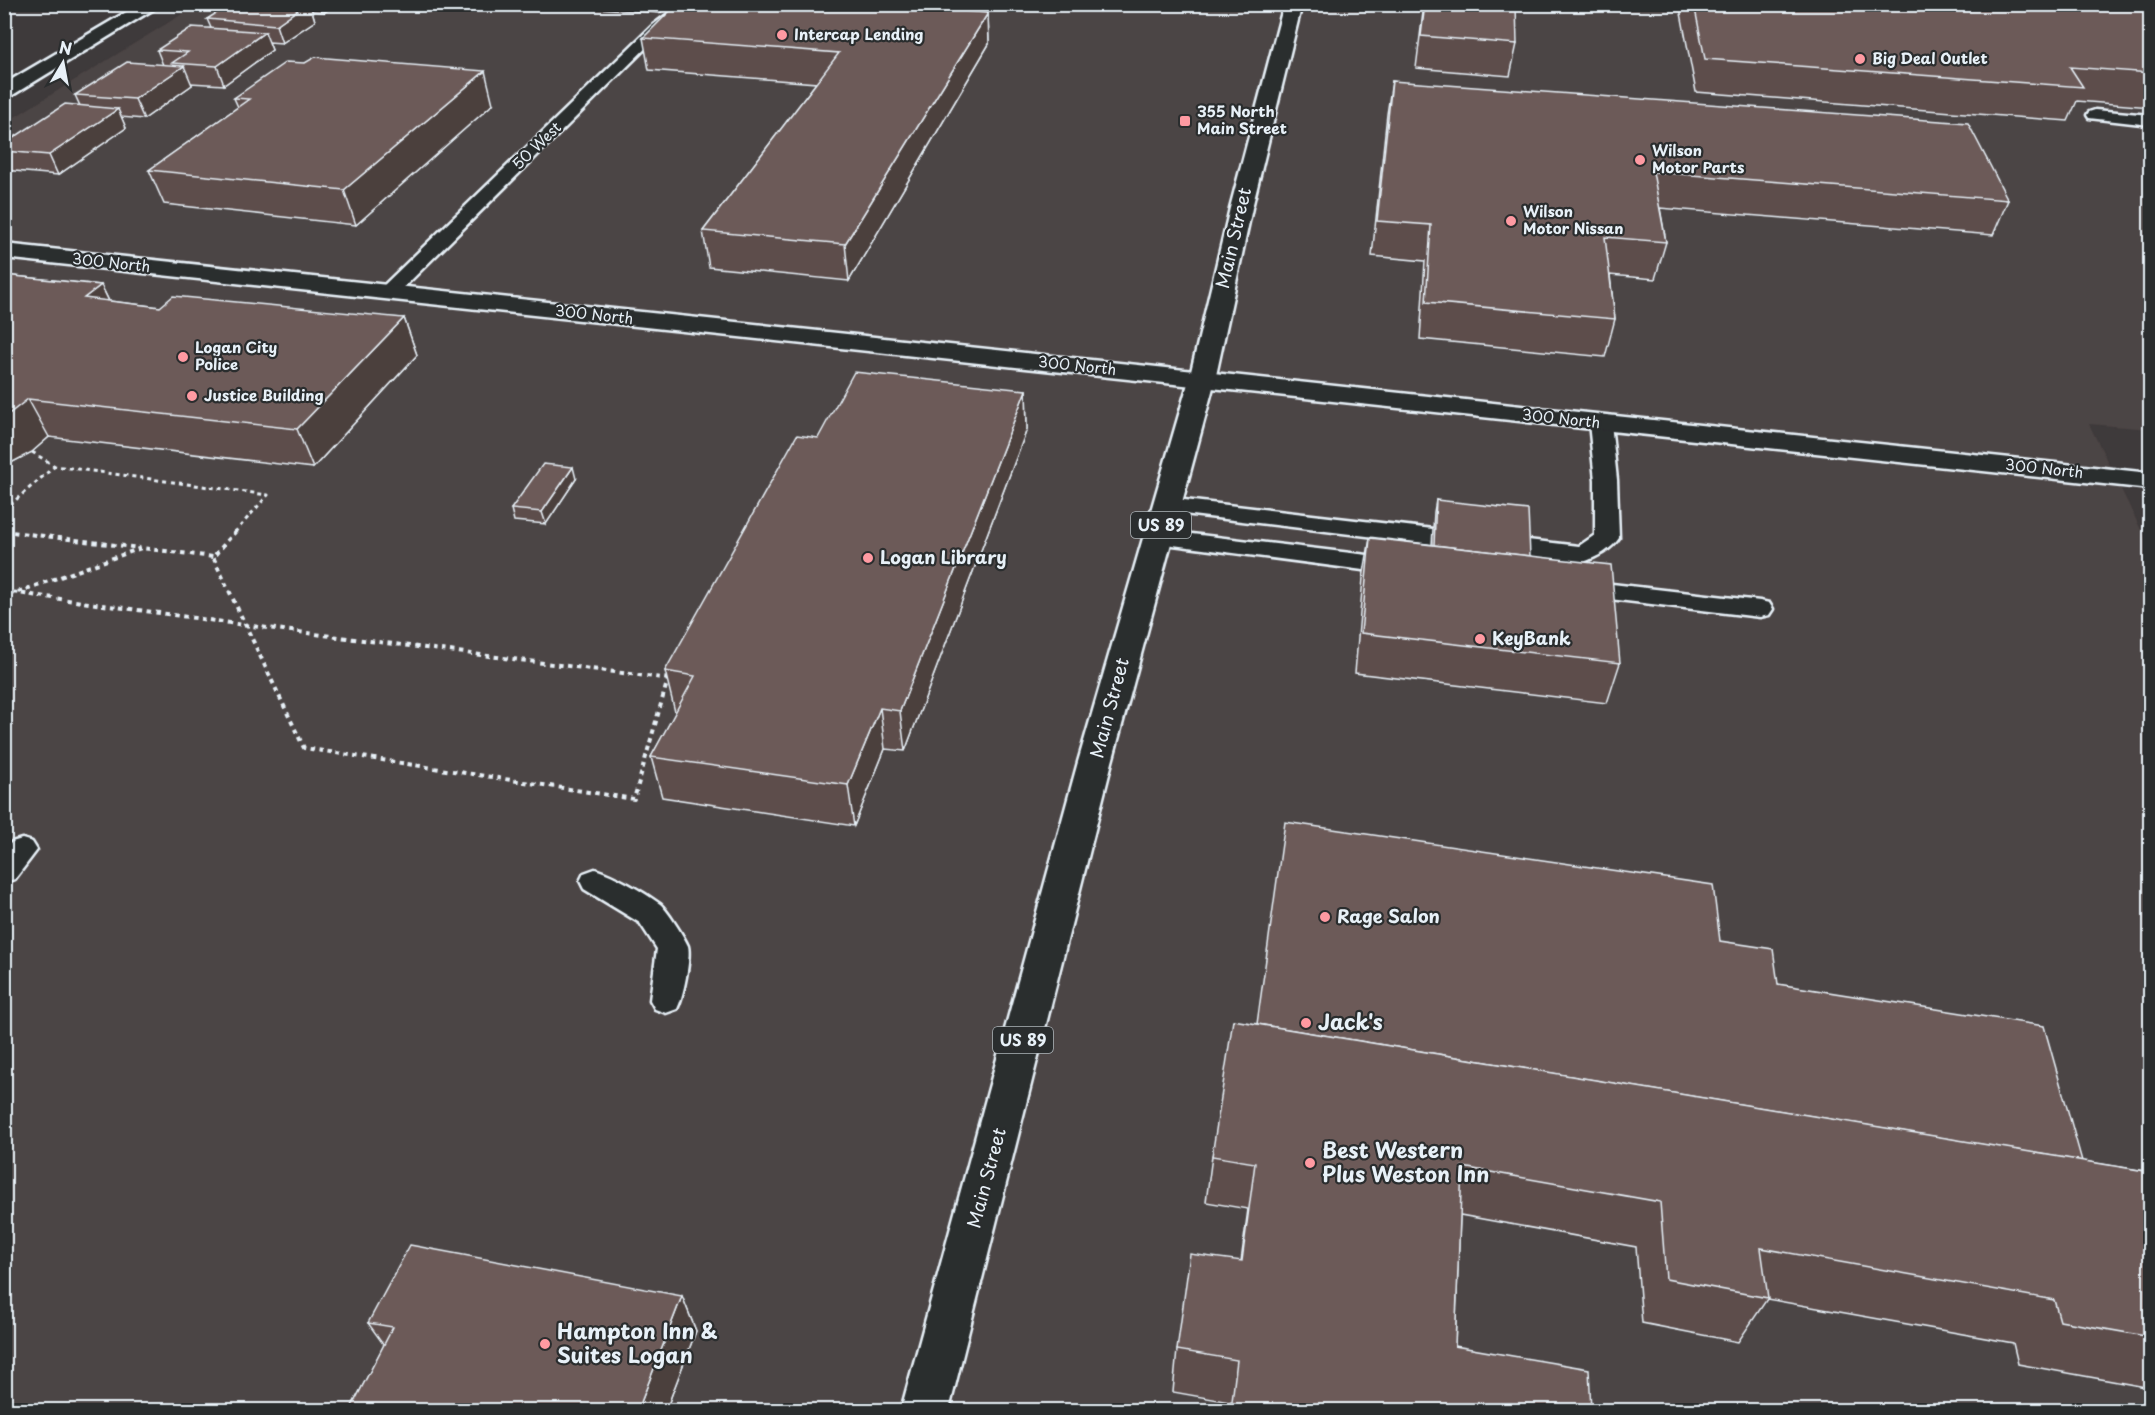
<svg xmlns="http://www.w3.org/2000/svg" width="2155" height="1415" viewBox="0 0 2155 1415" font-family="'Playpen Sans',sans-serif">
<rect width="100%" height="100%" fill="#3e3a3b"/>
<filter id="ink" filterUnits="userSpaceOnUse"><feTurbulence type="fractalNoise" baseFrequency=".0167" numOctaves="2"/><feDisplacementMap in="SourceGraphic" scale="12" xChannelSelector="R" yChannelSelector="G"/><feConvolveMatrix kernelMatrix="1 2 1 2 8 2 1 2 1" color-interpolation-filters="sRGB"/></filter>
<g filter="url(#ink)">
<polygon fill="#4c4444" points="197,5 2150,5 2150,429 2089,424 2150,548 2150,1410 5,1410 5,123"/>
<g fill="none" stroke-linecap="round" stroke-linejoin="round">
<defs>
<g id="lane">
<polygon points="681,4 698,4 663,31 394,297 380,297 377,293 380,289 653,25"/>
<polygon points="2095,110 2150,115 2150,125 2089,118 2087,115 2089,112"/>
<path d="M1600,416l8,2 3,5 6,57 2,58c-7,11 -23,20 -36,24l-416,-50 -8,-2 -4,-5 4,-5 8,-2 412,48 16,-11v-55l-6,-57 3,-5z"/>
<polygon points="1158,530 1401,559 1410,562 1413,567 1410,572 1401,575 1150,542 1146,537 1150,532"/>
<polygon points="1577,580 1760,601 1769,603 1773,609 1769,615 1760,617 1568,594 1565,588 1568,582"/>
<polygon points="22,839 32,842 37,850 15,879 4,882 4,850 12,842"/>
<path d="M595,869c21,7 47,22 65,35 7,6 25,34 28,42 3,12 -5,52 -11,63l-11,4 -11,-4 -5,-9 7,-51 -17,-26 -56,-34 -4,-8 4,-8z"/>
</g>
<polygon id="street" points="4,244 2150,473 2150,489 4,258"/>
<polygon id="secondary" points="140,4 162,4 11,96 4,98 4,84"/>
<polygon id="primary" points="1284,4 1302,4 1252,208 1215,380 1112,762 949,1410 901,1410 1078,762 1189,380 1230,208"/>
</defs>
<use href="#lane" stroke="#e8f1f8" stroke-width="5"/>
<use href="#street" stroke="#e8f1f8" stroke-width="5"/>
<use href="#secondary" stroke="#e8f1f8" stroke-width="5"/>
<use href="#primary" stroke="#e8f1f8" stroke-width="5"/>
<g stroke="#e8f1f8" stroke-width="3" stroke-dasharray="4 4" stroke-linecap="butt">
<polyline points="32,452 55,466 268,495 235,532"/>
<polyline points="4,510 55,466"/>
<polyline points="4,531 12,532"/>
</g>
<g stroke="#e8f1f8" stroke-width="4" stroke-dasharray="4.5 4.5" stroke-linecap="butt">
<polyline points="4,531 140,548"/>
<polyline points="236,531 213,557 304,748 634,799 668,679"/>
<polyline points="4,591 244,625 670,679"/>
<polyline points="18,592 141,548 213,557"/>
</g>
<use href="#lane" fill="#2a2d2e" fill-rule="evenodd"/>
<use href="#street" fill="#2a2d2e" fill-rule="evenodd"/>
<use href="#secondary" fill="#2a2d2e" fill-rule="evenodd"/>
<use href="#primary" fill="#2a2d2e" fill-rule="evenodd"/>
</g>
<g fill="#5d4d4c" stroke="#e8f1f8" stroke-width="1.5">
<polygon points="244,4 336,4 325,12 312,11 315,21 282,43 269,42 272,50 224,85 191,83 192,85 144,119 121,117 126,128 58,175 4,170 4,144 80,106 75,95 163,65 157,50 211,28 207,19"/>
<polygon points="548,4 669,4 660,13"/>
<polygon points="1424,4 1517,44 1510,76 1416,68"/>
<polygon points="1681,4 2090,4 2151,9 2151,107 2077,101 2068,121 1696,92 1680,8"/>
<polygon points="988,13 989,44 849,281 709,267 703,231 816,83 649,70 643,38"/>
<polygon points="305,63 493,104 356,225 164,204 149,170 238,107 234,98"/>
<polygon points="1392,81 2008,200 1993,235 1660,208 1666,242 1655,279 1610,275 1615,319 1605,357 1420,339 1425,261 1372,256 1387,114"/>
<polygon points="4,275 101,285 109,301 160,307 404,318 417,355 313,468 49,437 32,452 9,464 4,463"/>
<polygon points="1026,390 1027,429 905,751 885,749 854,826 662,797 651,757 676,712 675,712 665,671 818,438"/>
<polygon points="576,479 546,524 514,521 511,509"/>
<polygon points="1436,500 1530,556 1620,663 1607,703 1355,673 1363,578 1370,538 1432,545 1434,512"/>
<polygon points="1720,941 1778,984 2082,1161 2151,1172 2151,1388 2018,1364 2013,1343 1767,1299 1738,1342 1642,1323 1636,1247 1460,1215 1455,1346 1591,1410 1229,1410 1230,1402 1173,1392 1177,1350 1241,1261 1248,1209 1206,1202 1212,1156 1257,1024"/>
<polygon points="682,1296 696,1331 666,1410 350,1410 384,1345 368,1323"/>
</g>
<g fill="#4c3f3e" stroke="#e8f1f8" stroke-width="1.5">
<polygon points="306,4 310,4 315,21 282,43 276,25"/>
<polygon points="323,4 336,4 325,12"/>
<polygon points="659,4 669,4 660,13"/>
<polygon points="988,13 989,44 849,281 845,244"/>
<polygon points="265,32 272,50 224,85 217,66"/>
<polygon points="184,66 192,85 144,119 135,99"/>
<polygon points="485,71 493,104 356,225 344,190"/>
<polygon points="118,109 126,128 58,175 49,155"/>
<polygon points="101,285 119,322 84,298"/>
<polygon points="404,318 417,355 313,468 297,429"/>
<polygon points="1026,390 1027,429 905,751 900,711"/>
<polygon points="28,399 49,437 32,452 9,464 4,455 4,416"/>
<polygon points="573,467 576,479 546,524 542,512"/>
<polygon points="880,708 885,749 854,826 848,785"/>
<polygon points="682,1296 696,1331 666,1410 638,1410"/>
</g>
<g fill="#6c5a58" stroke="#e8f1f8" stroke-width="1.5">
<polygon points="244,4 306,4 276,25 207,19 229,5 241,6"/>
<polygon points="677,4 869,4 988,13 845,244 703,231 839,53 643,38"/>
<polygon points="1425,4 1516,4 1517,44 1421,36"/>
<polygon points="1694,4 2090,4 2151,9 2151,73 2070,67 2083,87 1705,59"/>
<polygon points="192,27 265,32 217,66 172,63 188,52 157,50"/>
<polygon points="315,57 485,71 344,190 149,170 249,99 234,98 286,62 305,63"/>
<polygon points="127,62 184,66 135,99 75,95"/>
<polygon points="1392,81 1968,123 2008,200 1653,172 1666,242 1605,237 1615,319 1426,302 1431,225 1377,221"/>
<polygon points="65,104 118,109 49,155 4,151 4,144"/>
<polygon points="4,275 101,285 84,298 160,307 173,296 404,318 297,429 28,399 10,413 4,416"/>
<polygon points="854,372 1026,390 900,711 880,708 848,785 651,757 695,676 665,671 797,435 818,438"/>
<polygon points="543,464 573,467 542,512 511,509"/>
<polygon points="1436,500 1528,510 1530,556 1434,545"/>
<polygon points="1370,538 1611,565 1620,663 1361,633"/>
<polygon points="1285,822 1713,885 1720,941 1773,949 1778,984 2044,1026 2082,1161 1257,1024"/>
<polygon points="1233,1020 2151,1172 2151,1337 2060,1321 2054,1300 1761,1248 1768,1298 1666,1279 1660,1202 1462,1167 1455,1346 1589,1369 1591,1410 1231,1410 1237,1360 1177,1350 1190,1254 1242,1261 1255,1163 1212,1156"/>
<polygon points="410,1245 682,1296 638,1410 350,1410 393,1327 368,1323"/>
</g>
</g>
<g fill="#ff9aa2" stroke="#2a2d2e" stroke-width="2">
<circle cx="782" cy="35" r="6"/>
<circle cx="1860" cy="59" r="6"/>
<rect x="1179" y="115" width="12" height="12" rx="3"/>
<circle cx="1640" cy="160" r="6"/>
<circle cx="1511" cy="221" r="6"/>
<circle cx="183" cy="357" r="6"/>
<circle cx="192" cy="396" r="6"/>
<circle cx="868" cy="558" r="6"/>
<circle cx="1480" cy="639" r="6"/>
<circle cx="1325" cy="917" r="6"/>
<circle cx="1306" cy="1023" r="6"/>
<circle cx="1310" cy="1163" r="6"/>
<circle cx="545" cy="1344" r="6"/>
</g>
<g text-anchor="middle" stroke-width="4.5" stroke-linejoin="round" paint-order="stroke">
<g font-size="15" font-weight="bold" fill="#e8f1f8" stroke="#2a2d2e" text-anchor="start">
<text x="794" y="40">Intercap Lending</text>
<text x="1872" y="64">Big Deal Outlet</text>
<text x="1197" y="117">355 North<tspan x="1197" dy="17">Main Street</tspan></text>
<text x="1652" y="156">Wilson<tspan x="1652" dy="17">Motor Parts</tspan></text>
<text x="1523" y="217">Wilson<tspan x="1523" dy="17">Motor Nissan</tspan></text>
<text x="195" y="353">Logan City<tspan x="195" dy="17">Police</tspan></text>
<text x="204" y="401">Justice Building</text>
</g>
<g font-size="15" fill="#e8f1f8" stroke="#2a2d2e">
<text transform="translate(537 146) rotate(-44)" y="5">50 West</text>
<text transform="translate(111 263) rotate(6)" y="5">300 North</text>
<text transform="translate(594 315) rotate(6)" y="5">300 North</text>
<text transform="translate(1077 366) rotate(6)" y="5">300 North</text>
<text transform="translate(1561 419) rotate(6)" y="5">300 North</text>
<text transform="translate(2044 469) rotate(6)" y="5">300 North</text>
</g>
<g fill="#2a2d2e" stroke="#afb6bb" stroke-width="1.5">
<rect x="1131" y="512" width="60" height="26" rx="4.5"/>
<rect x="993" y="1027" width="60" height="26" rx="4.5"/>
</g>
<g font-size="16" font-weight="bold" fill="#e8f1f8">
<text x="1161" y="531">US 89</text>
<text x="1023" y="1046">US 89</text>
</g>
<g font-size="18" fill="#e8f1f8" stroke="#2a2d2e">
<text transform="translate(1234 238) rotate(-77)" y="6">Main Street</text>
<text transform="translate(1110 708) rotate(-75)" y="6">Main Street</text>
<text transform="translate(987 1178) rotate(-75)" y="6">Main Street</text>
</g>
<g font-size="18" font-weight="bold" fill="#e8f1f8" stroke="#2a2d2e" text-anchor="start">
<text x="880" y="564">Logan Library</text>
<text x="1492" y="645">KeyBank</text>
<text x="1337" y="923">Rage Salon</text>
</g>
<g font-size="21" font-weight="bold" fill="#e8f1f8" stroke="#2a2d2e" text-anchor="start">
<text x="1318" y="1030">Jack's</text>
<text x="1322" y="1158">Best Western<tspan x="1322" dy="24">Plus Weston Inn</tspan></text>
<text x="557" y="1339">Hampton Inn &amp;<tspan x="557" dy="24">Suites Logan</tspan></text>
</g>
</g>
<rect width="2155" height="1415" fill="none" stroke="#2a2d2e" stroke-width="24"/>
<rect x="12" y="12" width="2131" height="1391" fill="none" stroke="#e8f1f8" stroke-width="2" filter="url(#ink)"/>
<g transform="translate(63 63) rotate(10)" stroke="#2a2d2e" stroke-width="4.5" paint-order="stroke">
<path d="M0-4.5L10 22L0 15L-10 22Z" fill="#e8f1f8"/>
<text y="-9" font-size="16" font-weight="bold" text-anchor="middle" fill="#e8f1f8">N</text>
</g>
</svg>
